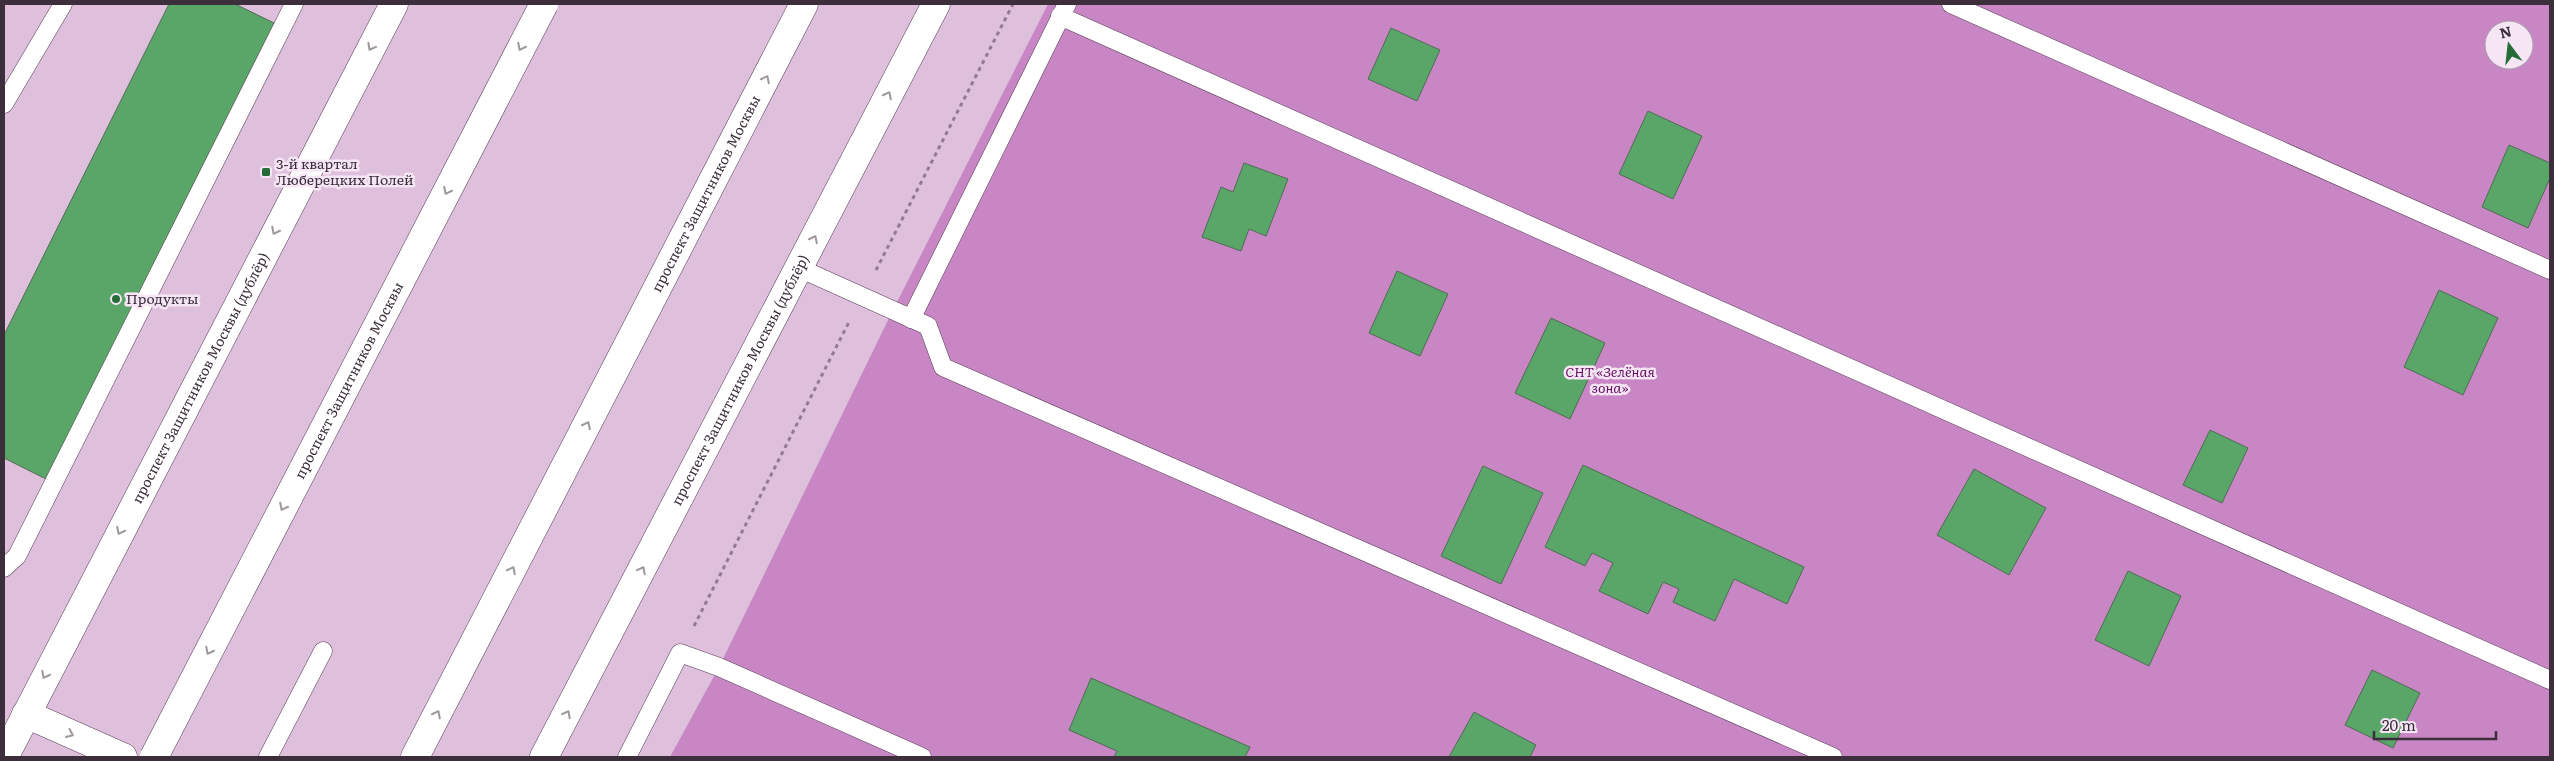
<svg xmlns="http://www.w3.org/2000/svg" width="2554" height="761" viewBox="0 0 2554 761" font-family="Literata,serif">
<rect width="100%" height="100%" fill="#dfc0dc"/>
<path fill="#c886c4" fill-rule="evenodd" d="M1048,4h1502v753h-1880l49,-90 173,-355zM2494,30h30v30h-30z"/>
<g fill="#59a668" stroke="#506c54">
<polygon points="169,4 235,4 276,24 48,480 4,458 4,335"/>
<polygon points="1391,28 1440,50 1417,101 1368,79"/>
<polygon points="1648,111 1702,136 1673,199 1619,174"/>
<polygon points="2509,145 2550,163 2550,178 2528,228 2482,207"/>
<polygon points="1244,163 1288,179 1266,236 1249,229 1241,251 1202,237 1221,187 1233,192"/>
<polygon points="1397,271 1448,294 1420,356 1369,333"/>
<polygon points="2439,290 2498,318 2463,395 2404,367"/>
<polygon points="1551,318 1605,343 1570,419 1515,393"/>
<polygon points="2210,430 2248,448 2222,503 2183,485"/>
<polygon points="1583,465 1804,567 1787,604 1734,579 1715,621 1673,602 1679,589 1663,582 1648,614 1599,591 1613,563 1592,553 1585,566 1545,547"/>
<polygon points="1483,466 1543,493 1501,584 1441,556"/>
<polygon points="1974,469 2046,508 2009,575 1937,535"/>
<polygon points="2128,571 2181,596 2149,666 2095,640"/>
<polygon points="2372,670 2420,693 2393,748 2345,725"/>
<polygon points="1091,678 1250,747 1245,757 1114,757 1117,751 1069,730"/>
<polygon points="1474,712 1536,745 1530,757 1449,757"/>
</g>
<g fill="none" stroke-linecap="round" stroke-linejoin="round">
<defs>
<g id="lane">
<polyline points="1951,4 2550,270"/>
<polyline points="1060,16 2550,680"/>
<polyline points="4,104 63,4"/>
<polyline points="799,268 928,326 943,367 1833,757"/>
<polyline points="911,319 1067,4"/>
<polyline points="4,568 17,556 294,4"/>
<polyline points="268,757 323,651"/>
<polyline points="627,757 680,653 719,667 922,757"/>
</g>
<g id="secondary">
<polyline points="26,714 123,757"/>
<path id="s1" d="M7,752l387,-748"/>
<path id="s2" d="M415,757l389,-753"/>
<path id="s3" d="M544,757l392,-753"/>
</g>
</defs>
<use href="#lane" stroke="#583f57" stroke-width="19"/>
<use href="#secondary" stroke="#583f57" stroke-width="29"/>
<g stroke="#917b8f" stroke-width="3" stroke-dasharray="4 4" stroke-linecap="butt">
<polyline points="876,270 1013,4"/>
<polyline points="694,626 849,322"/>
</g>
<use href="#lane" stroke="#fff" stroke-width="18"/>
<use href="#secondary" stroke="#fff" stroke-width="28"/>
<defs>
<g id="secondary-bridge">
<path id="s4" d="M154,757l390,-753"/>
</g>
</defs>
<use href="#secondary-bridge" stroke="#583f57" stroke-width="29" stroke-linecap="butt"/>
<use href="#secondary-bridge" stroke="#fff" stroke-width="28"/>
</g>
<defs><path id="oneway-chevron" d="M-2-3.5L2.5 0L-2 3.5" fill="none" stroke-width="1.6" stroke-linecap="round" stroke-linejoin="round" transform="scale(1.25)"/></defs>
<g stroke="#9e979d">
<use href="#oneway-chevron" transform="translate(371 47) rotate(118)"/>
<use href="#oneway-chevron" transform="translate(521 47) rotate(117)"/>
<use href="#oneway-chevron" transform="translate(766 79) rotate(-63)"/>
<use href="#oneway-chevron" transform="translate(888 95) rotate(-63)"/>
<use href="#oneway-chevron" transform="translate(447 191) rotate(117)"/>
<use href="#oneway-chevron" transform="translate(275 231) rotate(117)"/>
<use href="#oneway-chevron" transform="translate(814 239) rotate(-63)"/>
<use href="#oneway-chevron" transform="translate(587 425) rotate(-63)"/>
<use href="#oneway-chevron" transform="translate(283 507) rotate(117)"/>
<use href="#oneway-chevron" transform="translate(120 531) rotate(117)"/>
<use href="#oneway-chevron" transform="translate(512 570) rotate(-63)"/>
<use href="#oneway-chevron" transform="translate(642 570) rotate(-62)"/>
<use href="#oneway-chevron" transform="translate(209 651) rotate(117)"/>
<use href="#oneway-chevron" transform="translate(45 675) rotate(117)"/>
<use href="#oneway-chevron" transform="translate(437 714) rotate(-63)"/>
<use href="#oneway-chevron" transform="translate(567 714) rotate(-62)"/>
<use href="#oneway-chevron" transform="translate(70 734) rotate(24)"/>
</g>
<g fill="#266c37" stroke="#f6e6f5" stroke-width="2">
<rect x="261" y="167" width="10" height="10" rx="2.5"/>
<circle cx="116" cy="299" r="5"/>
</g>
<g text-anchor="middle" stroke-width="5" stroke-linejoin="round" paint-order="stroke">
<g font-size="14" fill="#3c2f3b" stroke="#f6e6f5" text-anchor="start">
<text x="276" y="169">3-й квартал<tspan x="276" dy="16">Люберецких Полей</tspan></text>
<text x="126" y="304">Продукты</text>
</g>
<g font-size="14" fill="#3c2f3b" stroke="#f6e6f5">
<text dy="5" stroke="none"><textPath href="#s2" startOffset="634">проспект Защитников Москвы</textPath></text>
<text dy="5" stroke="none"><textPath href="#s1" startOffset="421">проспект Защитников Москвы (дублёр)</textPath></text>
<text dy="5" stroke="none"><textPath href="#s4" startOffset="424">проспект Защитников Москвы</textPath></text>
<text dy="5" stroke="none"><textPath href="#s3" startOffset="425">проспект Защитников Москвы (дублёр)</textPath></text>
</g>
<g font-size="14" font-style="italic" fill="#661365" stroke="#f6e6f5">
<text x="1610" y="377">СНТ «Зелёная<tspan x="1610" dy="16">зона»</tspan></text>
</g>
</g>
<rect width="2554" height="761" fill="none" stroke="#3c2f3b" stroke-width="10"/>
<g transform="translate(2509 45) rotate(345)"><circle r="24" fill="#f6e6f5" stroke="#ac9dab"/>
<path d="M0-4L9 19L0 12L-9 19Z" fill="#266c37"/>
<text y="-8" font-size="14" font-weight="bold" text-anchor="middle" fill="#3c2f3b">N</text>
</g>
<path d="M2374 731v8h122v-8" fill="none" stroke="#3c2f3b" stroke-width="2.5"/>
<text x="2382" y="731" font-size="15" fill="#3c2f3b" stroke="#f6e6f5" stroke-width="4" paint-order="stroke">20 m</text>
</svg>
